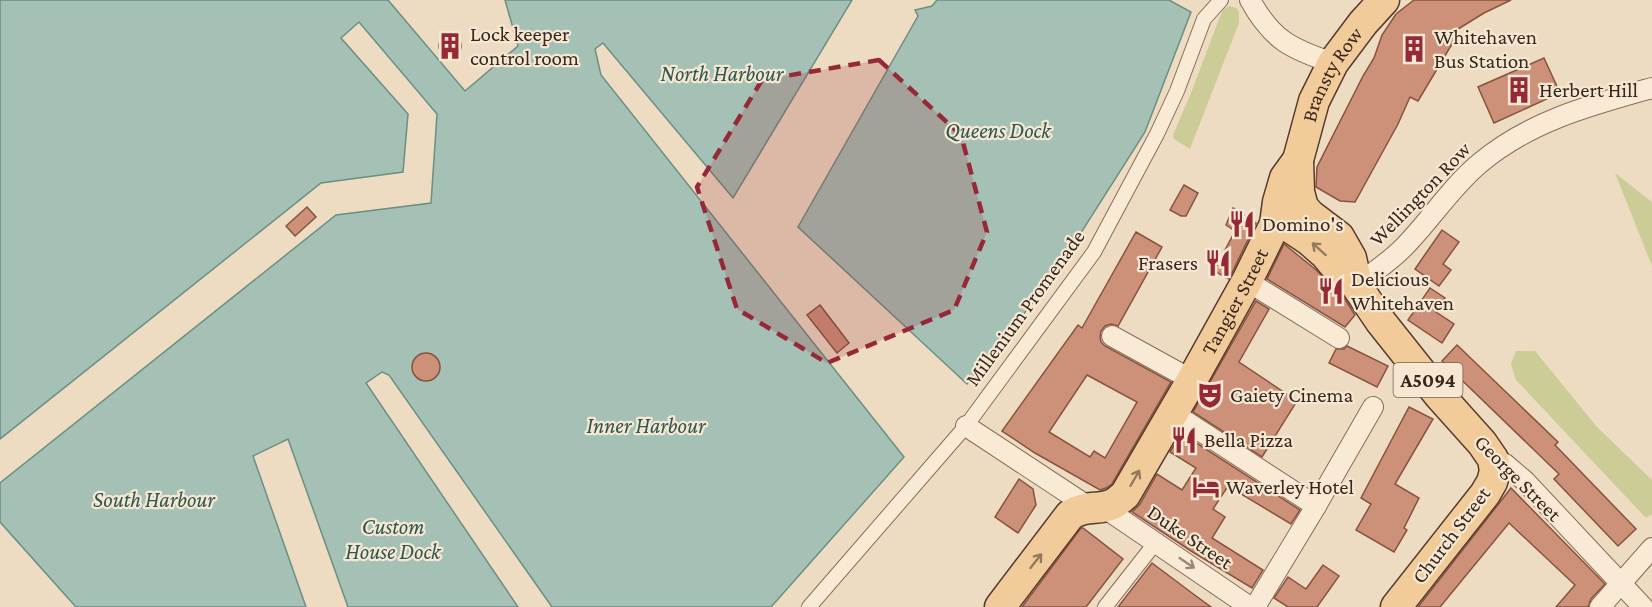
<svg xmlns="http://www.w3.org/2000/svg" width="1652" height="607" viewBox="0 0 1652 607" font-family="'Crimson Pro',serif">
<rect width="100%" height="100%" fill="#eedcc2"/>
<g fill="#cccc96">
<polygon points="1229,6 1237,8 1239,12 1239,23 1190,149 1174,139 1173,135 1191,93 1219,19 1223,10"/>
<polygon points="1615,173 1652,202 1652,266"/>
<polygon points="1516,351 1535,351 1597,427 1652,480 1652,514 1646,518 1516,380 1511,364"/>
</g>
<g fill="#a5c1b5" stroke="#6b8f82" stroke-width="1.5">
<polygon points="0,0 388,0 465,91 518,46 505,0 852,0 733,198 603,43 595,49 601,75 904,457 771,607 552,607 389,375 382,372 366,383 518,607 348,607 288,439 253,456 306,607 76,607 0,522 0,483 336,215 431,203 437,114 359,22 341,38 408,114 403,172 321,183 0,439"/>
<polygon points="937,0 1169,0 1191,12 1145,132 1051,280 967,384 798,227 918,16 915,10 932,6"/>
</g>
<g fill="#cc9178" stroke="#87533f" stroke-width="1.5" fill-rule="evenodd">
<polygon points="1414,0 1511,0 1484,13 1450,34 1455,39 1418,101 1410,97 1398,124 1355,202 1340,201 1316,187 1317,167 1363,76 1374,58 1382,35 1396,14"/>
<circle cx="450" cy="46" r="11"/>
<polygon points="1544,58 1560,93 1494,123 1478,87"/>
<polygon points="1184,185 1198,193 1186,216 1181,216 1170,210"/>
<polygon points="307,207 316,217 295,236 286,226"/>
<polygon points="1233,208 1256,223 1229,279 1214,271 1235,231 1226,225"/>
<polygon points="1442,230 1459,242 1443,264 1451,270 1439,286 1415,269"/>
<path d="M1136,232l26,15 -44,79 -7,-2 -6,2 -4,5 -1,6 1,5 4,4 66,36 -59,102 -6,4 -6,2 -65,-37 -33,-22 76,-106 4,3zM1087,375l50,27 -32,56 -11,-7 -4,6 -41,-25z"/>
<polygon points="1284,244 1315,269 1343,296 1355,315 1345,327 1267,279"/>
<polygon points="1430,288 1445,298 1436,312 1454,324 1442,343 1408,320"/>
<polygon points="1256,301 1269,309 1239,362 1297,401 1262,457 1193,412"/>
<polygon points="820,305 849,343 837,353 807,315"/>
<polygon points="1457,345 1558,442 1555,445 1636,529 1618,546 1554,479 1559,474 1442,361"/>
<polygon points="1347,346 1388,366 1377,387 1329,363 1336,349 1344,349"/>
<circle cx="426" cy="367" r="14"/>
<polygon points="1409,407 1433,419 1395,484 1419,498 1404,528 1407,530 1394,552 1356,530 1371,504 1361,498"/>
<polygon points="1181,433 1300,510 1291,524 1228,486 1213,509 1225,517 1212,538 1263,570 1252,588 1191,551 1132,512 1140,504 1157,474 1182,490 1196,468 1170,452"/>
<polygon points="1019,479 1033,489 1036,505 1018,533 995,517"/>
<polygon points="1511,488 1605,584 1591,599 1588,607 1556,607 1575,585 1509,523 1440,607 1418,607"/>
<polygon points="1081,528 1083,528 1123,559 1086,607 1022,607"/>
<polygon points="1152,563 1196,596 1211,607 1118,607"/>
<polygon points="1323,565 1339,576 1317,607 1288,607 1274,598 1288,577 1306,589"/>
</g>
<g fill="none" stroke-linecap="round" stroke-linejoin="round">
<defs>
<g id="pedestrian">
<polyline points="809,607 966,426 1094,252 1157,134 1177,91 1204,19 1221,0"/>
<polyline points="1105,607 1156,542"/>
</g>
<g id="minor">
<path d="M1250,0c22,40 41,49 83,63"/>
<polyline points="1247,281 1339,338"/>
<path d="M1356,285c17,-12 33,-23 47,-37 27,-27 48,-61 77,-85 50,-42 111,-58 172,-75"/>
<polyline points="1112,336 1192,380"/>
<polyline points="1173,413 1316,506"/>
<polyline points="966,426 1089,507"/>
<polyline points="1493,459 1505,464 1525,481 1643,607"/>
<polyline points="1103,507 1250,607"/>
<polyline points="1255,607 1316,506 1373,407"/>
<polyline points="1600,607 1652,548"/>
</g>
<g id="primary">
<polyline points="1275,224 1288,226 1309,240 1325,254 1335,266 1356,285 1381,322 1439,395 1482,443 1493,459 1495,471 1492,482 1485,494 1396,607"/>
<path id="s1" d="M1355,276l-4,-18 -12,-21 -29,-22 -7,-8 -4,-15 -1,-32 16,-59 19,-38 30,-40 21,-23"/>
<path id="s2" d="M1000,607l70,-92c18,-11 27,-4 43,-11 4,-2 8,-6 12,-9l67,-115 55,-99 28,-57 3,-22 7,-24 13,-18"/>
</g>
</defs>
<use href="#pedestrian" stroke="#886d59" stroke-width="16"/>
<use href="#minor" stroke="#886d59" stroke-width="22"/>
<use href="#primary" stroke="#563b2e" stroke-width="33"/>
<use href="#pedestrian" stroke="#f9ead5" stroke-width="14"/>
<use href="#minor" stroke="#f9ead5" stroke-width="20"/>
<use href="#primary" stroke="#f1cc9a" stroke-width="30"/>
</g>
<defs><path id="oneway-shaft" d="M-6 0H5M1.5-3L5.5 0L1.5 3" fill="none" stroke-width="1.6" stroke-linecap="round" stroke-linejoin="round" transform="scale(1.5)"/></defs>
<g stroke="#947a5c">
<use href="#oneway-shaft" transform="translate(1319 249) rotate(-138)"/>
<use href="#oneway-shaft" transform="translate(1135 478) rotate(-60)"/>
<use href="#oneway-shaft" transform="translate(1036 561) rotate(-52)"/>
</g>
<use stroke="#988879" href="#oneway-shaft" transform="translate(1187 563) rotate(34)"/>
<path fill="#972937" fill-opacity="0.2" stroke="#972937" stroke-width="4.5" stroke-dasharray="12 8" stroke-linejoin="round" d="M879,60l82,75 26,97 -33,78 -127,53 -90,-54 -40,-122 65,-107z"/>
<defs>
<symbol id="building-bare" viewBox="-9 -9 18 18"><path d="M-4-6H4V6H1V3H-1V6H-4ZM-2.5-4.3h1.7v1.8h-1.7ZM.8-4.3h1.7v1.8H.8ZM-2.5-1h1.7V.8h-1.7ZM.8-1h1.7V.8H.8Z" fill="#972937" stroke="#f5e7d2" stroke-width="2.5" paint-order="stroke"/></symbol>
<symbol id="restaurant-bare" viewBox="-9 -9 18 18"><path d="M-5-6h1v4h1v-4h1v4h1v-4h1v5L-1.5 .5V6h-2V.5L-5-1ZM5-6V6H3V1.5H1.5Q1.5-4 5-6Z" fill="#972937" stroke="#f5e7d2" stroke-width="2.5" paint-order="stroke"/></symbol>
<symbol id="theatre-bare" viewBox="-9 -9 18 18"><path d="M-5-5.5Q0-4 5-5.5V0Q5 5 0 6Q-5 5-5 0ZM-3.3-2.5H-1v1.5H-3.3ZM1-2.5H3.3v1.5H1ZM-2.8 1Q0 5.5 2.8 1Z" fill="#972937" stroke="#f5e7d2" stroke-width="2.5" paint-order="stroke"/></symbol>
<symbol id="hotel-bare" viewBox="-9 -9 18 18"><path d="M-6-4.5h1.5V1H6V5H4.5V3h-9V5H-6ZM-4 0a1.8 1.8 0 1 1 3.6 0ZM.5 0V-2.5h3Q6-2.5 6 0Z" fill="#972937" stroke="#f5e7d2" stroke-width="2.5" paint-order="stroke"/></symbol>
</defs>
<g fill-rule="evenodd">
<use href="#building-bare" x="431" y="27" width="38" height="38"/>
<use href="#building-bare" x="1395" y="30" width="38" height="38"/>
<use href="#building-bare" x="1500" y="71" width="38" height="38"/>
<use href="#restaurant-bare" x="1223" y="205" width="38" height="38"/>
<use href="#restaurant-bare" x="1199" y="244" width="38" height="38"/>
<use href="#restaurant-bare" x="1312" y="272" width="38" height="38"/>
<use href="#theatre-bare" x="1191" y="376" width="38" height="38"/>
<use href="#restaurant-bare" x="1165" y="421" width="38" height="38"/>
<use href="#hotel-bare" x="1187" y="468" width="38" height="38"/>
</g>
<g text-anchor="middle" stroke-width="4.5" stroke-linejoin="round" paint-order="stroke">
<rect fill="#f5e7d2" stroke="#716153" stroke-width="1.5" x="1393.5" y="363" width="69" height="34" rx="4.5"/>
<g font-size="20" font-weight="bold" fill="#38271d">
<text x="1428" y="387">A5094</text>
</g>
<g font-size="21" fill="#38271d" stroke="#f5e7d2" text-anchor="start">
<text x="470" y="41">Lock keeper<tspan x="470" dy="24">control room</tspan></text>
<text x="1434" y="44">Whitehaven<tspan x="1434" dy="24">Bus Station</tspan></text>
<text x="1539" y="97">Herbert Hill</text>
<text x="1262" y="231">Domino's</text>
<text x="1198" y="270" text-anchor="end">Frasers</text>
<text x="1351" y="286">Delicious<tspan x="1351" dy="24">Whitehaven</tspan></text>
<text x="1230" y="402">Gaiety Cinema</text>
<text x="1204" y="447">Bella Pizza</text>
<text x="1226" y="494">Waverley Hotel</text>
</g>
<g font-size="21" fill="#38271d" stroke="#f5e7d2">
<text dy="7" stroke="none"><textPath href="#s1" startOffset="230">Bransty Row</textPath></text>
<text transform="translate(1420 194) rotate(-46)" y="7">Wellington Row</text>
<text dy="7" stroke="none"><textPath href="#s2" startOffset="398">Tangier Street</textPath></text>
<text transform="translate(1025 308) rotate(-54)" y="7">Millenium Promenade</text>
<text transform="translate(1518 478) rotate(45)" y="7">George Street</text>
<text transform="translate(1451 535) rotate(-53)" y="7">Church Street</text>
<text transform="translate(1190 537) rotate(34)" y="7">Duke Street</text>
</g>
<g font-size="22" font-style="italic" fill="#2d5750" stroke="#f5e7d2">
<text x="722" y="81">North Harbour</text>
<text x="998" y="138">Queens Dock</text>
<text x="646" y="433">Inner Harbour</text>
<text x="154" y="507">South Harbour</text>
<text x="393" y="534">Custom<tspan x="393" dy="25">House Dock</tspan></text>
</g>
</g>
</svg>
